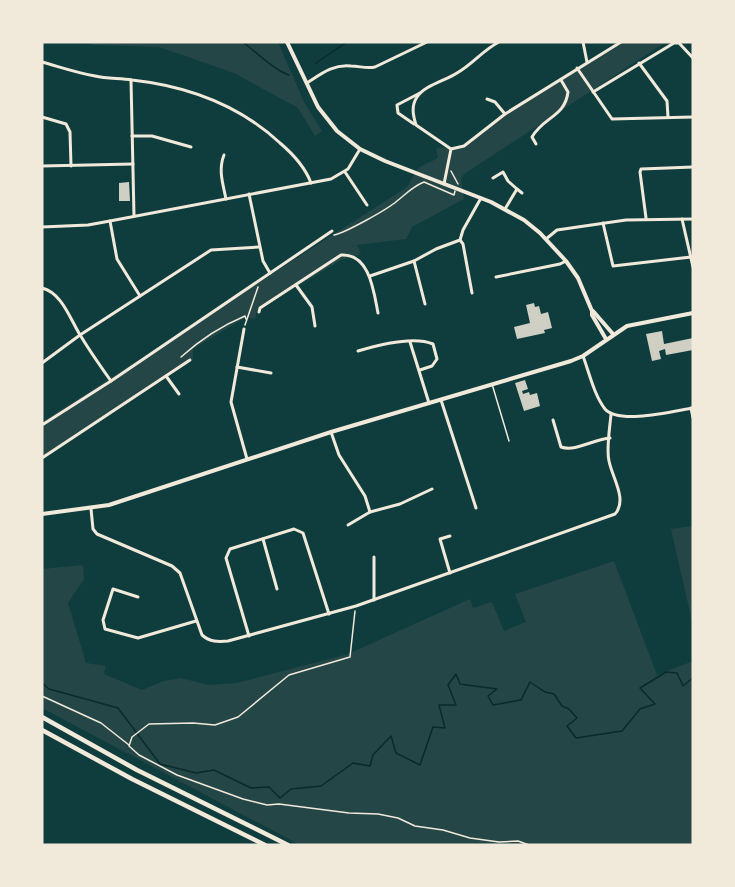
<svg xmlns="http://www.w3.org/2000/svg" width="735" height="887" viewBox="0 0 735 887" font-family="Inter,sans-serif">
<rect width="100%" height="100%" fill="#0f3d3e"/>
<g fill="#244646">
<polygon points="83,42 278,42 304,102 322,131 315,136 298,108 234,73 159,47 94,45"/>
<polygon points="624,42 666,42 464,174 461,179 464,199 412,227 406,239 357,245 361,254 341,260 257,310 255,319 246,317 193,349 193,359 42,460 42,422 407,187 418,168 438,158 436,148 459,147 506,114"/>
<polygon points="693,526 693,626 671,529"/>
<polygon points="614,561 657,675 693,661 693,845 300,845 42,708 42,569 83,565 84,579 68,603 86,663 106,666 104,674 142,690 164,681 181,678 209,685 237,683 348,654 470,599 473,608 492,602 504,631 526,622 515,594"/>
</g>
<g fill="none" stroke-linecap="round" stroke-linejoin="round">
<g stroke="#0a2a2b" stroke-width="1.5">
<path d="M243,42c14,11 30,27 46,33"/>
<polyline points="316,63 347,42"/>
<polyline points="42,683 49,689 118,708 160,764 196,773 214,770 251,788 269,787 280,798 291,789 321,786 353,763 370,766 373,755 391,736 396,753 420,765 433,727 445,728 439,705 456,705 448,685 456,674 460,684 497,689 488,696 493,705 521,700 530,682 545,692 554,694 562,706 569,709 577,718 567,726 576,738 622,731 640,709 655,704 640,688 666,672 677,673 683,686 693,678"/>
</g>
</g>
<g fill="#cfcfc3">
<polygon points="129,182 130,201 119,201 119,183"/>
<polygon points="534,303 535,307 539,306 541,314 548,312 552,328 544,330 545,333 517,339 514,327 530,323 526,305"/>
<polygon points="662,331 664,344 693,338 693,350 666,355 665,349 659,351 661,359 652,361 646,334"/>
<polygon points="525,380 528,389 522,391 523,394 529,392 530,395 537,393 540,406 524,411 515,383"/>
</g>
<g fill="none" stroke-linecap="round" stroke-linejoin="round">
<g stroke="#f1e9da" stroke-width="1.5">
<polyline points="451,171 458,184"/>
<path d="M334,235c11,-2 54,-26 63,-34 10,-8 15,-14 27,-19l30,13 1,-4"/>
<polyline points="245,325 258,287"/>
<path d="M181,357c20,-18 40,-31 64,-41l1,3"/>
<polyline points="355,611 350,657 289,675 238,717 215,725 193,723 149,724 132,737 129,746 139,755 177,775 243,799 267,805 279,804 349,813 378,814 398,818 415,826 443,830 470,838 499,842 518,841 529,845"/>
<polyline points="42,696 101,723 129,745"/>
</g>
<polyline stroke="#f1e9da" stroke-width="1.5" points="492,384 509,441"/>
<g stroke="#f1e9da" stroke-width="3">
<polyline points="583,42 587,62"/>
<path d="M42,62c18,5 35,11 53,14 12,3 25,2 37,4 55,6 107,25 148,63 13,11 25,24 31,40"/>
<polyline points="639,63 667,101 668,117"/>
<polyline points="577,68 612,119 693,117"/>
<polyline points="131,80 134,216"/>
<path d="M307,83c14,-9 26,-19 44,-17 9,0 15,3 24,1l52,-25"/>
<polyline points="593,92 674,43 679,43 693,58"/>
<polyline points="487,99 495,102 505,114"/>
<polyline points="42,117 66,124 70,132 71,166"/>
<polyline points="414,124 398,113 397,105 420,93"/>
<polyline points="132,136 152,136 191,147"/>
<path d="M536,144l-4,-7c11,-20 33,-20 36,-45l-7,-12"/>
<path d="M451,149l-35,-24c-3,-10 -5,-19 1,-28 8,-12 28,-16 40,-24 16,-9 26,-23 42,-31"/>
<path d="M224,155c-6,15 -1,29 2,44"/>
<polyline points="42,166 133,164"/>
<polyline points="345,172 367,205"/>
<polyline points="493,178 503,172 508,181 517,189 505,209"/>
<polyline points="444,184 451,149 464,146 505,114 621,42"/>
<polyline points="517,189 522,193"/>
<polyline points="249,194 263,261 270,273"/>
<polyline points="646,218 640,172 641,169 693,167"/>
<polyline points="682,219 693,267"/>
<polyline points="110,221 117,259 140,296"/>
<polyline points="603,223 613,266 691,257"/>
<polyline points="42,227 88,225 110,221 331,179 348,169 360,149"/>
<polyline points="546,239 557,230 626,220 693,219"/>
<polyline points="460,240 463,244 472,293"/>
<polyline points="414,261 425,304"/>
<polyline points="370,276 414,261 436,249 460,240 463,230 481,198"/>
<polyline points="496,277 560,264 566,261"/>
<polyline points="296,285 312,307 315,326"/>
<path d="M42,288c21,5 29,34 40,50 9,15 19,29 29,43"/>
<path d="M259,312l1,-4 81,-53c29,-2 33,38 37,58"/>
<polyline points="244,329 231,402 247,459"/>
<polyline points="410,342 429,403"/>
<path d="M358,351c20,-6 56,-15 75,-7l4,15 -5,7 -12,4"/>
<path d="M583,356c6,16 11,39 22,53 14,16 69,2 88,-1"/>
<polyline points="42,363 80,335 211,250 259,247"/>
<polyline points="237,367 271,373"/>
<polyline points="166,376 179,394"/>
<polyline points="441,400 476,508"/>
<polyline points="691,408 693,418"/>
<path d="M553,420l8,27c15,5 33,-8 49,-9"/>
<polyline points="42,425 111,381 332,231"/>
<polyline points="331,432 339,455 365,496 370,512 400,504 432,489"/>
<polyline points="42,458 190,360"/>
<path d="M91,509l2,20 4,5 75,32 8,7 22,62c8,7 16,7 26,6l128,-35 259,-92c13,-14 -3,-37 -6,-53 -3,-12 1,-34 2,-47"/>
<polyline points="348,525 370,512"/>
<polyline points="263,539 277,589"/>
<polyline points="450,573 440,539 450,536"/>
<polyline points="138,597 113,589 103,620 105,629 138,638 196,621"/>
<polyline points="374,600 374,557"/>
<polyline points="249,636 226,558 230,549 294,529 303,533 329,614"/>
</g>
<g stroke="#f1e9da" stroke-width="4">
<polyline points="287,42 318,107 337,131 360,149 385,161 491,202 524,220 540,233 566,261 578,278 592,311 592,315 606,339"/>
<polyline points="593,311 613,334"/>
<polyline points="42,514 109,505 331,432 571,361 583,356 627,326 693,313"/>
</g>
<g stroke="#f1e9da" stroke-width="4.5">
<polyline points="42,717 137,770 288,845"/>
<polyline points="42,730 132,779 265,845"/>
</g>
</g>
<rect width="735" height="887" fill="none" stroke="#f1e9da" stroke-width="87"/>
</svg>
